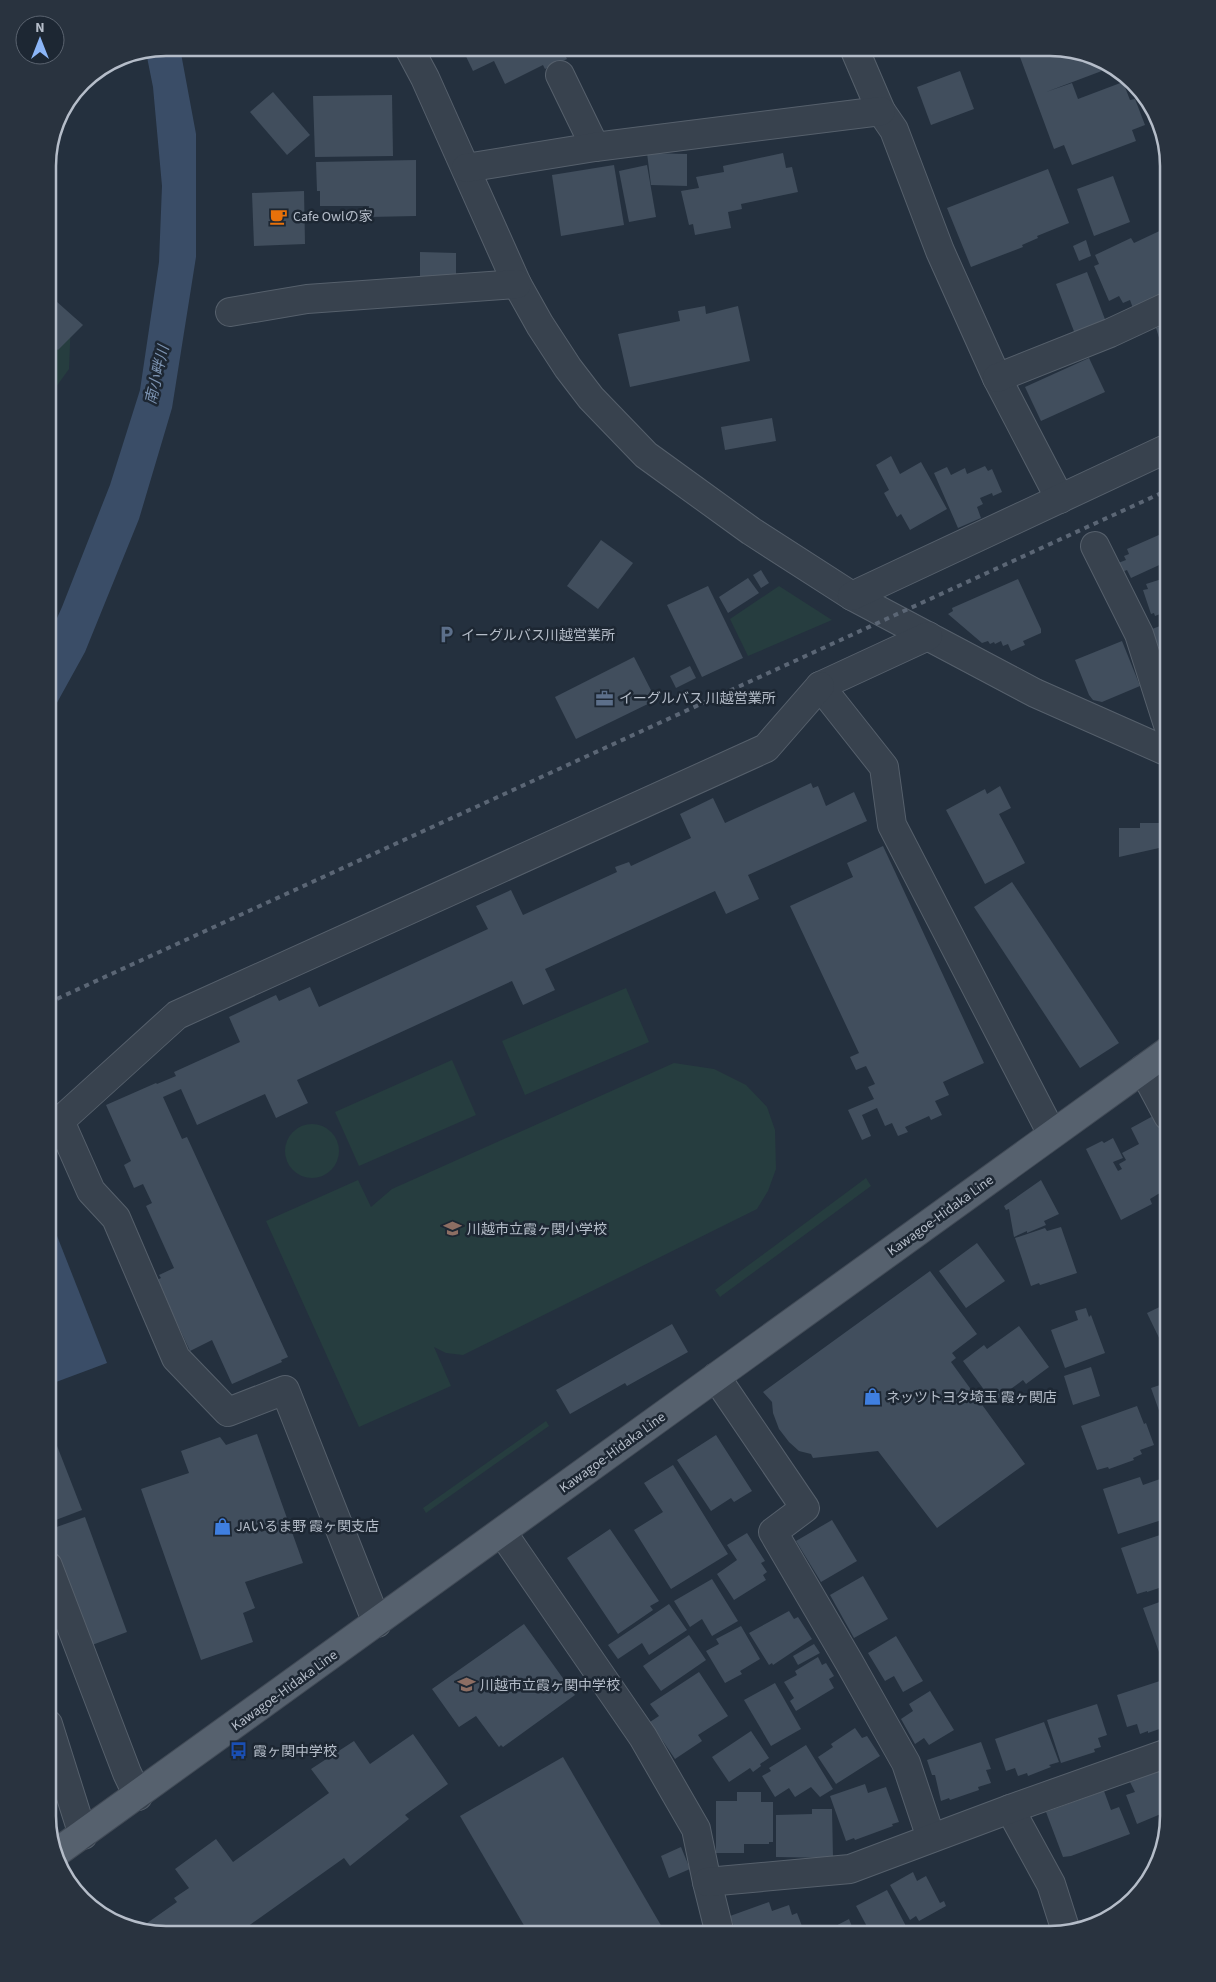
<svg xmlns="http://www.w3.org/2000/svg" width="1216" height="1982" viewBox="0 0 1216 1982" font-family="'Source Sans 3','Noto Sans JP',sans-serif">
<rect width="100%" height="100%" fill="#24303e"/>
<g fill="#263d3f">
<polygon points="48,301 71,320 69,369 48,398"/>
<polygon points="779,586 832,620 748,656 730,619"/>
<polygon points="626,988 649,1042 525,1095 502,1041"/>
<polygon points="452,1060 476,1115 359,1166 335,1112"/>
<polygon points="674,1063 714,1069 746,1085 767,1107 775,1130 776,1169 768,1191 757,1209 463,1355 446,1353 434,1347 451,1386 359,1427 266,1221 358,1180 371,1207 392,1189"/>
<circle cx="312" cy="1151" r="27"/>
<polygon points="866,1178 871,1186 720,1297 715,1290"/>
<polygon points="546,1421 549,1426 426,1513 423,1508"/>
</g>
<g fill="#3a4d67">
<polygon points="167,48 180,48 196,134 196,257 172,408 139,519 85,652 48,719 48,638 62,607 110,485 140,390 159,262 162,186 153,87 146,52"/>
<polygon points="48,1213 107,1363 48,1385"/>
</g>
<g fill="#414e5d">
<polygon points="462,48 570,48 563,51 567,59 545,69 543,65 505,84 494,61 473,71"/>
<polygon points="1045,48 1057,48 1105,64 1107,69 1046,92 1072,83 1078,99 1123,82 1130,100 1135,99 1145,125 1132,130 1136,141 1072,165 1064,145 1054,149 1020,57"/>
<polygon points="960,71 974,109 931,125 917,87"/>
<polygon points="273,92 310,135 287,155 250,112"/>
<polygon points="392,95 393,156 315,157 313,96"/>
<polygon points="647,153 687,154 687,186 651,185"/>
<polygon points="783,153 786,168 792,167 798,192 741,204 742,209 728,212 731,228 695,235 693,224 689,225 681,191 699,188 696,177 724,172 723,166"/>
<polygon points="416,160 416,216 369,217 369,206 320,206 320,191 317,191 316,162"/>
<polygon points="614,165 624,225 561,236 552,175"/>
<polygon points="647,165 656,217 629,222 619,171"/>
<polygon points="1048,169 1069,223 1037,236 1038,238 1022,245 1023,247 971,267 947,208"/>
<polygon points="1113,176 1130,222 1094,236 1077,189"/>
<polygon points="304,191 305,244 254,246 252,193"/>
<polygon points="1168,227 1168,295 1134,311 1130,300 1123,303 1119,296 1109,301 1094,266 1099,264 1095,255 1131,238 1134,243"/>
<polygon points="1086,240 1091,256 1079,261 1073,246"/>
<polygon points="420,252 456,253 456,278 420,278"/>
<polygon points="1087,272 1106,322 1075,334 1056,284"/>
<polygon points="48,294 83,325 58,350 48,342"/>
<polygon points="705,306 706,314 738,306 750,361 630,387 618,334 680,321 678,311"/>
<polygon points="1168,324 1168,367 1156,328"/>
<polygon points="1089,358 1105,392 1041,421 1025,387"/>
<polygon points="772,418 776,441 725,450 721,427"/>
<polygon points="891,456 900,474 921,462 947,509 910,530 901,514 897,517 884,493 889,490 876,465"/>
<polygon points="985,466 988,471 992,469 1002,492 993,496 992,493 980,498 983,504 977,507 981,518 958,528 934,473 947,467 951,475 965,468 967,474"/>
<polygon points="1168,531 1168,561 1131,578 1127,570 1122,572 1118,563 1126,560 1124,556 1129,554 1127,549"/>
<polygon points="601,540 633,563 598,609 567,586"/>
<polygon points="761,570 769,583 761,588 753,575"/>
<polygon points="1168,577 1168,611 1155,616 1154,613 1151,614 1143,590 1148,589 1146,584"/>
<polygon points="748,578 759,593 728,613 719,597"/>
<polygon points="1018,579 1041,629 1041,633 1023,641 1025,645 1011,651 1008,644 1003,646 1001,641 995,644 994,642 990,644 988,641 982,643 948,614 953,611 952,608"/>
<polygon points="708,586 743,658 702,677 667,605"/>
<polygon points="1168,623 1168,667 1166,668 1152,629"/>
<polygon points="1122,641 1140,686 1102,702 1093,700 1089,695 1075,660"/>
<polygon points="634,657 656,700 576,739 555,697"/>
<polygon points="690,666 696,678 676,688 670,676"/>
<polygon points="811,783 813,788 818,786 826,806 854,792 867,821 748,875 759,899 726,914 715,891 545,969 555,990 523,1005 512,981 297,1080 308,1103 276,1118 265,1094 197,1125 181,1089 163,1097 182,1139 187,1137 288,1357 281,1360 282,1362 232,1384 212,1340 190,1351 157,1280 161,1278 159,1275 174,1268 146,1206 152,1203 143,1184 134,1188 124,1165 131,1161 106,1105 156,1083 157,1084 176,1076 174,1072 240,1042 229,1017 276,995 279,1001 310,987 319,1007 488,929 476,906 511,890 523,915 617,872 615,867 629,862 631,866 691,838 680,814 713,798 725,823"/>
<polygon points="1000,786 1011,808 999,814 1025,863 985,884 946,810 985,789 987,794"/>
<polygon points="1140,823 1168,823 1168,846 1119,857 1119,828 1140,828"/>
<polygon points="883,846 984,1063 943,1082 949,1095 935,1101 942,1115 931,1120 929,1116 905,1127 908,1132 898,1136 892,1123 885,1126 877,1108 862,1115 871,1136 862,1140 848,1110 874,1099 868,1087 875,1084 866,1066 856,1070 850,1057 859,1053 790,906 853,877 847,863"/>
<polygon points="1012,882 1119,1043 1080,1068 974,907"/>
<polygon points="1168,898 1168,919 1159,905"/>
<polygon points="1153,1116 1168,1145 1168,1188 1150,1199 1152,1204 1121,1220 1086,1149 1102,1141 1104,1143 1113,1138 1123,1158 1113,1162 1118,1171 1122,1169 1119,1164 1126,1160 1122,1153 1139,1144 1131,1128"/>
<polygon points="1041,1180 1059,1214 1044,1221 1046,1225 1027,1233 1027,1231 1014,1237 1009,1209 1006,1210 1004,1206"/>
<polygon points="1061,1227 1077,1273 1040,1285 1039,1283 1031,1286 1015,1238 1045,1228 1047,1231"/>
<polygon points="977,1243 1005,1281 966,1308 939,1271"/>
<polygon points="930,1271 977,1334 952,1353 956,1358 951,1362 1025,1464 937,1528 878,1451 813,1458 811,1454 799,1451 789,1442 779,1429 773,1413 772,1402 763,1392"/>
<polygon points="1168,1303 1168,1343 1163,1346 1147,1313"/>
<polygon points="1086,1308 1089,1317 1091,1315 1105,1353 1065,1368 1051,1330 1078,1320 1075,1311"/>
<polygon points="672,1324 688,1352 627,1386 625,1383 570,1414 556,1390"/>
<polygon points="1019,1326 1049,1367 1026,1384 1023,1380 993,1402 963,1361 984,1345 987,1349"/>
<polygon points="1168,1355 1168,1372 1162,1358"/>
<polygon points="1091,1367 1100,1396 1073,1405 1064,1376"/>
<polygon points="1168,1377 1168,1417 1162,1419 1151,1388 1166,1383 1165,1379"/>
<polygon points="1137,1406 1144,1424 1146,1423 1154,1445 1140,1450 1142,1454 1133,1458 1134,1460 1109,1469 1108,1467 1097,1470 1081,1426"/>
<polygon points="52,1433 82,1510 48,1523 48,1435"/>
<polygon points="257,1434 303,1563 245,1582 255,1608 243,1613 253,1642 201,1660 141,1489 189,1473 181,1451 220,1437 226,1445"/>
<polygon points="716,1435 752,1491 734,1502 731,1498 711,1511 677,1460"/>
<polygon points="673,1465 728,1554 671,1589 634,1530 663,1512 644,1483"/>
<polygon points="1140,1477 1143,1485 1160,1479 1163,1489 1167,1488 1168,1518 1118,1534 1103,1489"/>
<polygon points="85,1517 127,1632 84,1648 48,1546 48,1530"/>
<polygon points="832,1520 857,1561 821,1582 796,1541"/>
<polygon points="610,1529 659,1601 650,1606 653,1610 618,1634 567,1558"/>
<polygon points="747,1533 765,1561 761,1563 767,1572 763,1575 766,1580 734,1600 717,1574 737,1560 727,1545"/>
<polygon points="1160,1535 1163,1544 1168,1542 1168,1585 1147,1592 1147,1591 1137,1594 1121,1548"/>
<polygon points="863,1576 888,1619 854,1638 830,1595"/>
<polygon points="712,1579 738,1621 712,1636 702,1619 690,1627 674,1601"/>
<polygon points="1168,1599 1168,1652 1167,1649 1159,1652 1143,1608"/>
<polygon points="669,1604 687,1630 649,1655 642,1643 618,1659 608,1645"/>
<polygon points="789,1611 794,1619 798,1617 812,1639 773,1665 772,1663 769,1665 749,1633"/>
<polygon points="524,1624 575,1695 503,1747 501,1745 499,1747 476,1716 459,1727 432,1689"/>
<polygon points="741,1626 760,1659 740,1671 742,1674 725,1683 706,1651 719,1644 716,1639"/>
<polygon points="689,1635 706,1660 661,1691 643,1666"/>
<polygon points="896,1636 923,1681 903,1692 894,1676 885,1681 868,1653"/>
<polygon points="814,1644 820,1653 798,1665 793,1656"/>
<polygon points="818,1657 822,1665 826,1663 834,1676 829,1679 834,1688 796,1711 790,1701 794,1698 784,1682 797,1675 795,1671"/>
<polygon points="699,1672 728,1716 698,1735 702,1741 675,1759 650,1722 659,1716 650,1704"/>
<polygon points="1166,1679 1168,1686 1168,1726 1148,1733 1148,1731 1140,1734 1137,1724 1127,1727 1117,1695"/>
<polygon points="775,1683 801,1729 771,1746 744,1700"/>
<polygon points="930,1691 954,1730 929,1745 924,1738 915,1744 901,1719 913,1711 909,1704"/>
<polygon points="1097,1704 1107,1735 1098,1738 1101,1747 1094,1749 1095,1752 1061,1763 1047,1720"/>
<polygon points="1044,1722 1059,1762 1049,1765 1051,1767 1028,1776 1027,1773 1018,1776 1015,1768 1006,1771 995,1739"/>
<polygon points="855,1728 862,1738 867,1736 880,1756 836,1784 818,1757 833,1747 831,1744"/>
<polygon points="751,1731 769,1758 760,1764 761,1766 753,1772 750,1768 729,1782 712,1757"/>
<polygon points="413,1734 448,1784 405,1815 409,1819 350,1866 344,1858 237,1934 159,1934 140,1928 177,1902 174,1898 189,1888 175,1869 216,1839 233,1862 329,1793 311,1769 354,1741 370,1764"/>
<polygon points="981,1742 991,1769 986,1770 991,1783 978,1787 979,1790 950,1800 949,1798 941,1801 935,1775 932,1775 927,1760"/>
<polygon points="806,1745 833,1789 820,1797 811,1787 795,1797 789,1788 775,1797 762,1776 771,1771 769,1768"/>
<polygon points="563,1757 666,1934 529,1934 460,1816"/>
<polygon points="1168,1766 1168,1811 1137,1824 1126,1795 1135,1792 1130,1782"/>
<polygon points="865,1784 868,1793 886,1787 899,1822 892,1824 893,1826 855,1840 854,1838 846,1841 830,1796"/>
<polygon points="1104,1791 1111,1810 1119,1807 1130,1834 1071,1856 1063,1857 1046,1812"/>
<polygon points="737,1792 761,1792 761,1802 773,1802 773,1842 769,1842 769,1844 744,1844 744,1853 716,1853 716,1801 737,1801"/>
<polygon points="812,1809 832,1809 833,1858 776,1857 776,1815 812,1814"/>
<polygon points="681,1847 690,1869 669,1878 661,1856"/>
<polygon points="913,1872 917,1881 926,1876 940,1903 944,1901 946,1906 919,1921 916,1916 910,1920 890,1885"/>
<polygon points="887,1890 908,1930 900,1934 871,1934 856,1906"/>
<polygon points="769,1902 772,1911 789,1905 792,1915 797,1913 805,1934 737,1934 730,1916"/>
<polygon points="849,1919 853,1929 860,1926 864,1934 825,1934 824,1932"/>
</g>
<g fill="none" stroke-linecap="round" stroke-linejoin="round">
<defs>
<g id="minor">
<polyline points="409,48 425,78 517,284 540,325 568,368 591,398 646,455 751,531 852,596 1035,693 1168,752"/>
<polyline points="854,48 881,111 894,130 940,251 997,378 1060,499"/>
<polyline points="560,75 595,147"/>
<polyline points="466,168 595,147 881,111"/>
<polyline points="230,312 307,299 517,284"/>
<polyline points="997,378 1110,333 1168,306"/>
<polyline points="1095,546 1139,634 1168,725"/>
<polyline points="852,596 1168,448"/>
<polyline points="928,636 820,686 884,767 892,825 1052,1134"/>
<polyline points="1143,1069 1168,1116"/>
<polyline points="716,1377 805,1508 773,1532 849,1662 906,1763 931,1838"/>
<polyline points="502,1532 643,1737 696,1829 707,1882 720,1934"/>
<polyline points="48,1566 127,1773 138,1796"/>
<polyline points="377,1623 285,1390 228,1412 176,1358 116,1218 91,1191 60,1121 177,1015 766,748 820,686"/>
<polyline points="48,1724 83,1835"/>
<polyline points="1010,1809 1051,1884 1066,1931"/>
<polyline points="707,1882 850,1869 1010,1809 1168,1753"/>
</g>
<polyline id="major" points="56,1853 1168,1051"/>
</defs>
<use href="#minor" stroke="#56606c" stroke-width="30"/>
<use href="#major" stroke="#424b57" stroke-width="30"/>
<use href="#minor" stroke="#38424e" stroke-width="28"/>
<use href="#major" stroke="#56616e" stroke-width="28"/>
<polyline stroke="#5b6675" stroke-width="4" stroke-dasharray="5 5" stroke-linecap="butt" points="48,1003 1168,490"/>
</g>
<defs>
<symbol id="cafe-bare" viewBox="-9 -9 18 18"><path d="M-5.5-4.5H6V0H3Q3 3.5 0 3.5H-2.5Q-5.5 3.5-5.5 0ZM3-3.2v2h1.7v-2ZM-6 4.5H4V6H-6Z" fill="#e8710a" stroke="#1d2733" stroke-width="2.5" paint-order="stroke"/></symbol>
<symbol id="parking-bare" viewBox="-9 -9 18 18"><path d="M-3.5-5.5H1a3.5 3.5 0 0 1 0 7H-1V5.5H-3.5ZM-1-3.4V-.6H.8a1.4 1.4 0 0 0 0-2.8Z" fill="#5c6f8a" stroke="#1d2733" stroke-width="2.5" paint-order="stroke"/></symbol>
<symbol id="office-bare" viewBox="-9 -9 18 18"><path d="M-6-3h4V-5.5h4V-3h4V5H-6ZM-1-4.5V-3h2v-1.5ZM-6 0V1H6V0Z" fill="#5c6f8a" stroke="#1d2733" stroke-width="2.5" paint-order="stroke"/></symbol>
<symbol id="school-bare" viewBox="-9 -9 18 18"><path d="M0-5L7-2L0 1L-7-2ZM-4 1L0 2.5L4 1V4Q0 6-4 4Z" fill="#8d6e63" stroke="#1d2733" stroke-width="2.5" paint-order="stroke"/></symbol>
<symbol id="shop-bare" viewBox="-9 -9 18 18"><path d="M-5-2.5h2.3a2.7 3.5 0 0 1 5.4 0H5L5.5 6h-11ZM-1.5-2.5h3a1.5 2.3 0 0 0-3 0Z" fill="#3f7fe0" stroke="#1d2733" stroke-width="2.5" paint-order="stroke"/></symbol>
<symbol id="bus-bare" viewBox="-9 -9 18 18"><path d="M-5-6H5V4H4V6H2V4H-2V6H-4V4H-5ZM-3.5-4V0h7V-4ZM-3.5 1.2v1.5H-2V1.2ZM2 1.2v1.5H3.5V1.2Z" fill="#1a4fb4" stroke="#1d2733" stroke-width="2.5" paint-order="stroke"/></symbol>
</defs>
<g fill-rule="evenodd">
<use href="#cafe-bare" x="266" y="204" width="25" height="25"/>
<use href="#parking-bare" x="434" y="622" width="25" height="25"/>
<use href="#office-bare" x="592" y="686" width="25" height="25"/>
<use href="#school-bare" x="440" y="1216" width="25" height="25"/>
<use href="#shop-bare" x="860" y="1384" width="25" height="25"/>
<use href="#shop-bare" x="210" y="1514" width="25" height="25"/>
<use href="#school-bare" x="454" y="1672" width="25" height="25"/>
<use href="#bus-bare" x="226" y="1738" width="25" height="25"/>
</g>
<g text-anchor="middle" stroke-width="5" stroke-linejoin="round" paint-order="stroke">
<g font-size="14" fill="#b5bdc9" stroke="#1d2733" text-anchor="start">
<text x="293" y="221">Cafe Owlの家</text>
<text x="461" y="640">イーグルバス川越営業所</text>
<text x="619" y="703">イーグルバス 川越営業所</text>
<text x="467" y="1234">川越市立霞ヶ関小学校</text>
<text x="886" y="1402">ネッツトヨタ埼玉 霞ヶ関店</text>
<text x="236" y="1531">JAいるま野 霞ヶ関支店</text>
<text x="480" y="1690">川越市立霞ヶ関中学校</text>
<text x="253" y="1756">霞ヶ関中学校</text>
</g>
<g font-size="14" fill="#b5bdc9" stroke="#1d2733">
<text transform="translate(940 1215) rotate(-36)" y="5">Kawagoe-Hidaka Line</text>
<text transform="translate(612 1452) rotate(-36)" y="5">Kawagoe-Hidaka Line</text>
<text transform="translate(284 1690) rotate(-36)" y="5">Kawagoe-Hidaka Line</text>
</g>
<g font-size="15" font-style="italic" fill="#7c93b1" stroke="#1d2733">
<text transform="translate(157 375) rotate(-77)" y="5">南小畔川</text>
</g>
</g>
<path d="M0 0H1216V1982H0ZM166 56H1050A110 110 0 0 1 1160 166V1816A110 110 0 0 1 1050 1926H166A110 110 0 0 1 56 1816V166A110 110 0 0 1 166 56Z" fill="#29333f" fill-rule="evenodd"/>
<path fill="none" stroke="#b5bdc9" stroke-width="2.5" d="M166 56H1050A110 110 0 0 1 1160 166V1816A110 110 0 0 1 1050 1926H166A110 110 0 0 1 56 1816V166A110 110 0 0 1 166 56Z"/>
<g transform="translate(40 40)"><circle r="24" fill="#1d2733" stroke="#5a636f"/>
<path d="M0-4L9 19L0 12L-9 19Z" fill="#8cb6f7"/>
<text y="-8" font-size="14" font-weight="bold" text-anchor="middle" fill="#b5bdc9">N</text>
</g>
</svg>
